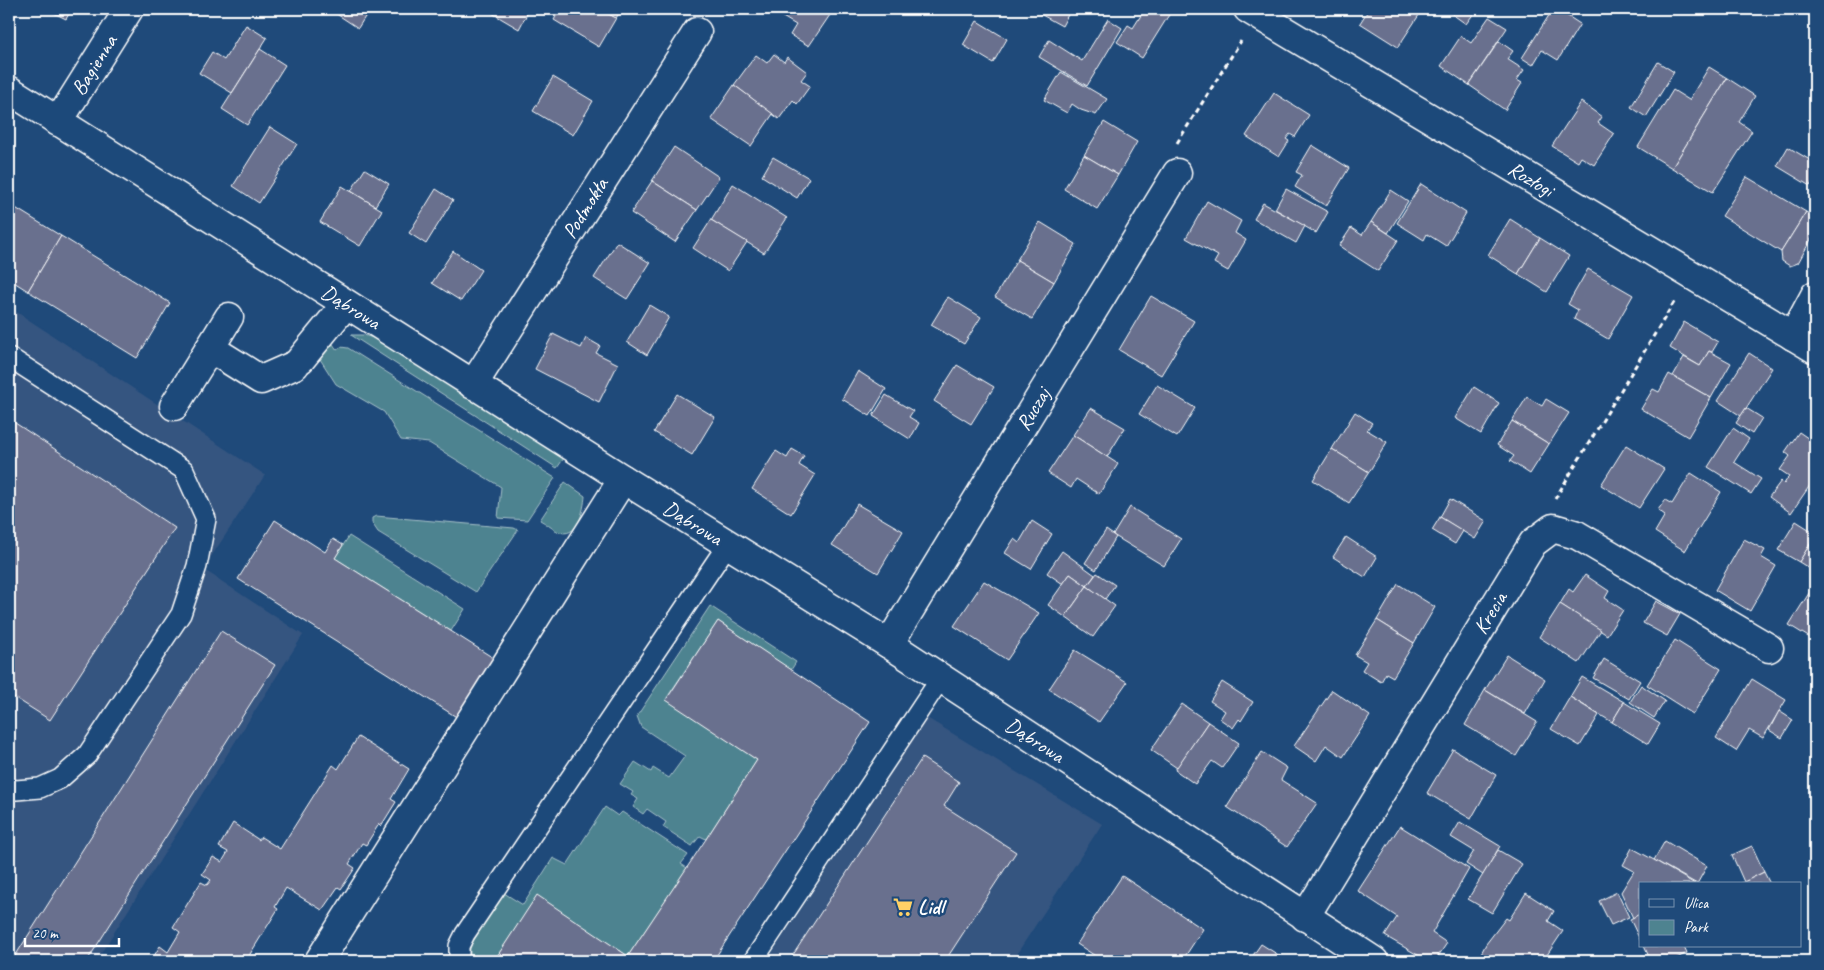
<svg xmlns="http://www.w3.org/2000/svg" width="1824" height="970" viewBox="0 0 1824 970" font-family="Caveat,sans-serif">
<rect width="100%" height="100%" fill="#1f4a7a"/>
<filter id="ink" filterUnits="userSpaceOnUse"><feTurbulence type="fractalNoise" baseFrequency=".02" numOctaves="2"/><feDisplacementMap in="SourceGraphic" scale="10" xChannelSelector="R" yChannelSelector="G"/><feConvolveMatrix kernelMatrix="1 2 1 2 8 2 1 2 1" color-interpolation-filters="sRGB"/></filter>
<g filter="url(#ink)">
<g fill="#355580">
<polygon points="9,307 265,475 203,569 303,635 96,961 9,961"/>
<polygon points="927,718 1102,824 1012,961 767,961"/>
</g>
<g fill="#4e8390" stroke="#a6c1c8">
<polygon points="351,335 364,335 379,340 564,458 557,468"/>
<polygon points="333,344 337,350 341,347 348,348 555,478 527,520 498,518 501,487 429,443 401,440 384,412 336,384 320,359"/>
<path d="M565,482l20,14c-1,13 -7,45 -28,35 -6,-3 -11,-8 -17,-11z"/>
<polygon points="376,516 514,528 518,530 476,592 378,532 372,523 372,518"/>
<polygon points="349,536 465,609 451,631 335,558"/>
<polygon points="710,606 796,662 791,670 718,621 666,699 757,760 706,839 700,836 692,846 663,827 666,822 647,809 643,814 633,807 638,799 631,795 633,792 620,784 635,762 651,772 653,768 669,778 685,756 641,727 637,716"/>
<polygon points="605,807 618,816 622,812 688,855 681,864 687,868 628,956 537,896 494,961 470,961 470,949 472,943 504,893 523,905 553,858 567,865"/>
</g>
<g fill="#69708e" stroke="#fff">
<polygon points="46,9 72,9 66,19"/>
<polygon points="329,9 370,9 358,28"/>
<polygon points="485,9 522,9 528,12 519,29"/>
<polygon points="560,9 600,9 616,18 599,47 554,20"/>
<polygon points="600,9 622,9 616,18"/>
<polygon points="785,9 834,9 809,46 790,35 796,25 781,16"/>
<polygon points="1031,9 1071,9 1062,26"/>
<polygon points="1145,9 1172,10 1142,58 1117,42 1128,25 1133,28"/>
<polygon points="1369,9 1423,9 1398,47 1360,23"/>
<polygon points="1445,9 1477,9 1466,24"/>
<polygon points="1553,9 1557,9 1580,24 1558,60 1542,50 1533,65 1522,58"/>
<polygon points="1489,17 1507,28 1469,85 1441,66 1461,36 1471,43"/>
<polygon points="1108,19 1122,28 1087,86 1039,57 1049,40 1082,61"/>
<polygon points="977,21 1007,39 993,63 963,45"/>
<polygon points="246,25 267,38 232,93 199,73 212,52 224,60"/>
<polygon points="1499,41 1513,51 1507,59 1524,70 1517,80 1522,83 1505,110 1469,85"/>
<polygon points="260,49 285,65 247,125 222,109"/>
<polygon points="774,54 784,62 787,57 807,72 801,80 810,86 797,104 793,100 779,119 734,85 756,55 767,63"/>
<polygon points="1658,62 1674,72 1646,117 1631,107"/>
<polygon points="1709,67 1727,78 1672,168 1638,147 1673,90 1689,100"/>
<polygon points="1061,72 1107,99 1096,115 1081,110 1072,104 1067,113 1044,100"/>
<polygon points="553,77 593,101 573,135 533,111"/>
<polygon points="1727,78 1755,96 1739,122 1752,131 1713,192 1672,168"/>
<polygon points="734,85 773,114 751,146 711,119"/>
<polygon points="1274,93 1309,115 1295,137 1290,134 1286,139 1289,141 1279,157 1246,136"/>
<polygon points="1581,102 1602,117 1598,123 1614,134 1594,165 1581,157 1578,162 1552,146"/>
<polygon points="1104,122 1137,142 1118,175 1084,155"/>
<polygon points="270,127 297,144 259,203 233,186"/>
<polygon points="1312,145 1349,168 1326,206 1295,187 1302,175 1296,172"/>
<polygon points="674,147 719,177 697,210 652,181"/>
<polygon points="1788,147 1815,163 1815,178 1810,186 1777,166"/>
<polygon points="1084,155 1118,175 1097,209 1064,189"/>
<polygon points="773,157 809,178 797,198 762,176"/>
<polygon points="365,169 389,184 375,206 351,191"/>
<polygon points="1747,177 1806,212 1781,252 1722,216"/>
<polygon points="652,181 697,210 675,242 631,213"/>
<polygon points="733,184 787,218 764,253 711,220"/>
<polygon points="1421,184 1466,213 1446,246 1427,234 1424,240 1397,223"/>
<polygon points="342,186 382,210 360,246 320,222"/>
<polygon points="436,189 453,200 426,244 409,233"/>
<polygon points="1286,189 1328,212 1316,233 1275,209"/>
<polygon points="1391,190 1408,201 1388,233 1371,222"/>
<polygon points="1207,201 1241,221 1235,233 1246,240 1228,271 1214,263 1218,256 1186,238"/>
<polygon points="1263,203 1305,226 1296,243 1254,219"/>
<polygon points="9,204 61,236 28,291 9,279"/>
<polygon points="1806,212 1815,218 1815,232 1798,263 1790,266 1782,261 1781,252"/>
<polygon points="1510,219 1540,238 1518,274 1488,255"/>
<polygon points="711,220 747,242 728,271 693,248"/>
<polygon points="1040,222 1076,244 1054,282 1017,260"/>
<polygon points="1371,222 1398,240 1378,271 1339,246 1351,228 1362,235"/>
<polygon points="61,236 170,303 137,358 28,291"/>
<polygon points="1540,238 1569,256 1547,292 1518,274"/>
<polygon points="617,242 650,263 627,299 594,278"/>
<polygon points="453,251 481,270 461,301 432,283"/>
<polygon points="1017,260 1054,282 1032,319 995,297"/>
<polygon points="1588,269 1633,295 1608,339 1574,319 1578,310 1568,304"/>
<polygon points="1151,296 1194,321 1161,375 1119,350"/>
<polygon points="948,297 981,317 964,344 931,325"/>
<polygon points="649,305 669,317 647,355 627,342"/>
<polygon points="1684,322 1718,342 1712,352 1709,351 1700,366 1670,348"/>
<polygon points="553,334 581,348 586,338 600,346 596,353 618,364 599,402 535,369"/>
<polygon points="1709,351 1731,363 1711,398 1673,376 1684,357 1700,366"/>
<polygon points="1749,353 1772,368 1741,416 1718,401"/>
<polygon points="957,365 994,387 971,424 934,401"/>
<polygon points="858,371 886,389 870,416 842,399"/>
<polygon points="1669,374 1711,398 1688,437 1641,409 1653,389 1659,392"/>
<polygon points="1157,385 1195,408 1177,437 1139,414"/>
<polygon points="1474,387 1499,403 1481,434 1455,418"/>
<polygon points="677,394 715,417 692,455 654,432"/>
<polygon points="886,395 913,411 909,417 919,423 910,439 873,416"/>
<polygon points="1527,397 1542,406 1546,399 1569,413 1549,444 1512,421"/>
<polygon points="1091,408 1125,428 1107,457 1073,435"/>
<polygon points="1746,408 1762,418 1752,434 1736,423"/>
<polygon points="1355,412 1372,423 1367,430 1387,442 1369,472 1332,449"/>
<polygon points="9,419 175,528 50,720 9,694"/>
<polygon points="1512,421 1549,444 1530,474 1510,461 1514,456 1497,445"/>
<polygon points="1733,428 1749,439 1734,462 1761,479 1751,494 1708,467"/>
<polygon points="1799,432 1815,443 1815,478 1791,513 1769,497 1781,481 1784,484 1789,476 1780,470 1790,456 1785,452"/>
<polygon points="1073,435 1118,464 1099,494 1076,479 1071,488 1048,473"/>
<polygon points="1626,445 1664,469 1639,508 1601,485"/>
<polygon points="792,449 804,456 799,465 815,475 791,514 752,489 776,451 787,458"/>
<polygon points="1332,449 1369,472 1349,503 1313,480"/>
<polygon points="1691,473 1721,492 1685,551 1655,532 1665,515 1658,510 1665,500 1672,504"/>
<polygon points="1450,499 1486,521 1475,539 1440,517"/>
<polygon points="857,504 903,531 878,573 832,545"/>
<polygon points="1130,507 1181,539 1164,566 1113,535"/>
<polygon points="1440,517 1463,531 1455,544 1432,530"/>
<polygon points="275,520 325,552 333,539 343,545 335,558 495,659 458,718 238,579"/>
<polygon points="1032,521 1052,534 1031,569 1005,553 1014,539 1019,543"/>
<polygon points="1796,521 1815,533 1815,536 1799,562 1778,550"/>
<polygon points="1106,530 1116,537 1096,570 1085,563"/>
<polygon points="1815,536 1815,572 1799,562"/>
<polygon points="1346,537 1377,557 1365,577 1333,557"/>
<polygon points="1744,539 1765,550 1761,557 1776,566 1750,611 1715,590"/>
<polygon points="1062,551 1095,575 1087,586 1070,574 1063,584 1047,573"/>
<polygon points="1097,573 1115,585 1105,599 1087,586"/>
<polygon points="1070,574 1087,586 1065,617 1048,605"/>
<polygon points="1585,575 1609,591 1605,598 1623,610 1607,635 1560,604 1569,589 1573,592"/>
<polygon points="984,581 1039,613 1007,660 954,626"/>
<polygon points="1398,584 1435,607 1414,643 1377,620"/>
<polygon points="1087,586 1115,606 1093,637 1065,617"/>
<polygon points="1811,590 1815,593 1815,641 1789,625"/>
<polygon points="1656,601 1680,614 1667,636 1643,623"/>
<polygon points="1560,604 1601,630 1579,663 1539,637"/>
<polygon points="1377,620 1414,643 1393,677 1386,673 1381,682 1362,670 1367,662 1355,655"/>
<polygon points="718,621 870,722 713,961 494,961 537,895 628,956 706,839 757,760 666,700"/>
<polygon points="221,631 275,665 87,961 12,961"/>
<polygon points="1675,640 1721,669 1693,714 1647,685"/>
<polygon points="1075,650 1127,682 1099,722 1049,689"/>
<polygon points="1507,655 1545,679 1525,714 1485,690"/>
<polygon points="1604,659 1640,681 1629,699 1593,678"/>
<polygon points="1582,677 1624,702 1612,722 1570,697"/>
<polygon points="1752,679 1786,700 1763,738 1749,730 1736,751 1716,738"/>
<polygon points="1222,682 1253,702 1241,721 1239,719 1233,728 1220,719 1225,711 1210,701"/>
<polygon points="1641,685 1665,701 1654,718 1630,702"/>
<polygon points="1332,690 1370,716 1343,757 1326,745 1316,761 1294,746"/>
<polygon points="1485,690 1537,722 1516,756 1465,725"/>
<polygon points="1570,697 1599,715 1580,746 1551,729"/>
<polygon points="1624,702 1660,724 1648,744 1612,722"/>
<polygon points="1182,704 1208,722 1177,768 1151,750"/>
<polygon points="1779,711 1793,720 1782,738 1769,730"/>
<polygon points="1208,722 1239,743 1222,768 1212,761 1195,784 1175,770"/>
<polygon points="358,737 409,769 391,799 396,802 381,826 379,824 366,845 362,843 349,864 355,868 341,889 338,887 322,910 286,888 275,907 278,909 247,959 250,961 151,961 160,946 168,952 180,932 173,927 201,882 207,885 211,880 202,874 213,857 222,862 228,852 219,847 233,823 259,840 261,837 280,849 333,765 338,769"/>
<polygon points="1453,749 1496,775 1471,819 1427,793"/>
<polygon points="1262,752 1287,768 1281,780 1317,803 1287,847 1227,807"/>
<polygon points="922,758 959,782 944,806 1016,852 945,961 789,961"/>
<polygon points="1460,822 1500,846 1483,875 1466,864 1474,851 1451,837"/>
<polygon points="1400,826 1469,869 1432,933 1447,943 1435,961 1428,961 1385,936 1397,917 1358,891"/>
<polygon points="1665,841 1707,866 1697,884 1654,860"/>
<polygon points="1752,846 1764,872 1744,882 1732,855"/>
<polygon points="1632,848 1654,860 1695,884 1640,884 1640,914 1633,918 1621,892 1634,871 1623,865"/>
<polygon points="1498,850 1522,864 1492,913 1468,899"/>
<polygon points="1764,872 1770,884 1740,884"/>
<polygon points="1122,876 1203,929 1182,961 1103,961 1077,944"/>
<polygon points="1617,892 1629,917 1611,925 1599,901"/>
<polygon points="1526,893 1554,911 1548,921 1563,931 1543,961 1477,961 1486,944 1506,918 1509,920"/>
<polygon points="1640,914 1640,940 1630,919"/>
<polygon points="1261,944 1288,961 1249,961"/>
<polygon points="1644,946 1684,946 1687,953 1671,961 1651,961"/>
</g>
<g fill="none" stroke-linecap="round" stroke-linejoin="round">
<defs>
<g id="service">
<polyline points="9,357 184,470 206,519 197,566 181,614 87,755 60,779 40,788 16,790 9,789"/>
<polyline points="459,961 459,946 465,934 728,544"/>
<polyline points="753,961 941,678"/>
</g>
<g id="minor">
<polyline points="1248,9 1815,349"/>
<polyline points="9,90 623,479 889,644 1374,961"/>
<polyline points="58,122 129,9"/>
<polyline points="1793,336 1815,295"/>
<polyline points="210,348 229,317"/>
<polyline points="301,359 346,304"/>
<polyline points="473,385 697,32"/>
<polyline points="174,406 210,348 261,380 295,365"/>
<polyline points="889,644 1177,173"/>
<polyline points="1305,917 1533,543 1553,528 1577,535 1769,648"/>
<polyline points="319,961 623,479"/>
</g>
</defs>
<use href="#service" stroke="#fff" stroke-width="22"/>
<use href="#minor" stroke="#fff" stroke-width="31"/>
<g stroke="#fff" stroke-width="3" stroke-dasharray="5 4" stroke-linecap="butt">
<polyline points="1177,143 1241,41"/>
<polyline points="1555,499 1676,299"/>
</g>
<use href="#service" stroke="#1f4a7a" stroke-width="19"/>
<use href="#minor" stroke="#1f4a7a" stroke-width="28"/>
</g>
</g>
<defs>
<symbol id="supermarket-bare" viewBox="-9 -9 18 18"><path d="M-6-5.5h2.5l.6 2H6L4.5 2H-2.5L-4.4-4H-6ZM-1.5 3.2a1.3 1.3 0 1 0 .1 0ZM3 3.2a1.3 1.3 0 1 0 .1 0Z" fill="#ffd166" stroke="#1f4a7a" stroke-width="2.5" paint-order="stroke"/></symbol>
</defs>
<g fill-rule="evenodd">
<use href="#supermarket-bare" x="889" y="893" width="28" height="28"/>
</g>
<g text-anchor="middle" stroke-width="5" stroke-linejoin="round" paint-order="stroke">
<g font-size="21" fill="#fff" stroke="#1f4a7a">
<text transform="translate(94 65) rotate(-58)" y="7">Bagienna</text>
<text transform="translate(1531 179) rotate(31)" y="7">Rozłogi</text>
<text transform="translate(585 208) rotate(-58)" y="7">Podmokła</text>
<text transform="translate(351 307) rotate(32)" y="7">Dąbrowa</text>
<text transform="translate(1033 409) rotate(-59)" y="7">Ruczaj</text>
<text transform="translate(693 523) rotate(32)" y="7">Dąbrowa</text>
<text transform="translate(1490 613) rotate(-59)" y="7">Krecia</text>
<text transform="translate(1035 740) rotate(33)" y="7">Dąbrowa</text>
</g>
<g font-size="21" font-weight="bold" fill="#fff" stroke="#1f4a7a" text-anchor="start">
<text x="918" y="914">Lidl</text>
</g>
</g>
<rect width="1824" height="970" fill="none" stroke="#1f4a7a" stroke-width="30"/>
<rect x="15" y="15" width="1794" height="940" fill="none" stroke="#fff" stroke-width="2" filter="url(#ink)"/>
<rect x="1639" y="882" width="162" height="65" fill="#1f4a7a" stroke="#7992af"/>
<rect x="1649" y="899" width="25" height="8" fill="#1f4a7a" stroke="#7992af"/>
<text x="1684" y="908" font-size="15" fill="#ffffff">Ulica</text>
<rect x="1649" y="920" width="25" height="15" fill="#4e8390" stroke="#7992af"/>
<text x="1684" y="932" font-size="15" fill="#ffffff">Park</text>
<path d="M25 938v8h94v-8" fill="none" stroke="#ffffff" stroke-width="2.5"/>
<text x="32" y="938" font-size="15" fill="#ffffff" stroke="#1f4a7a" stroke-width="4" paint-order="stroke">20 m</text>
</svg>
